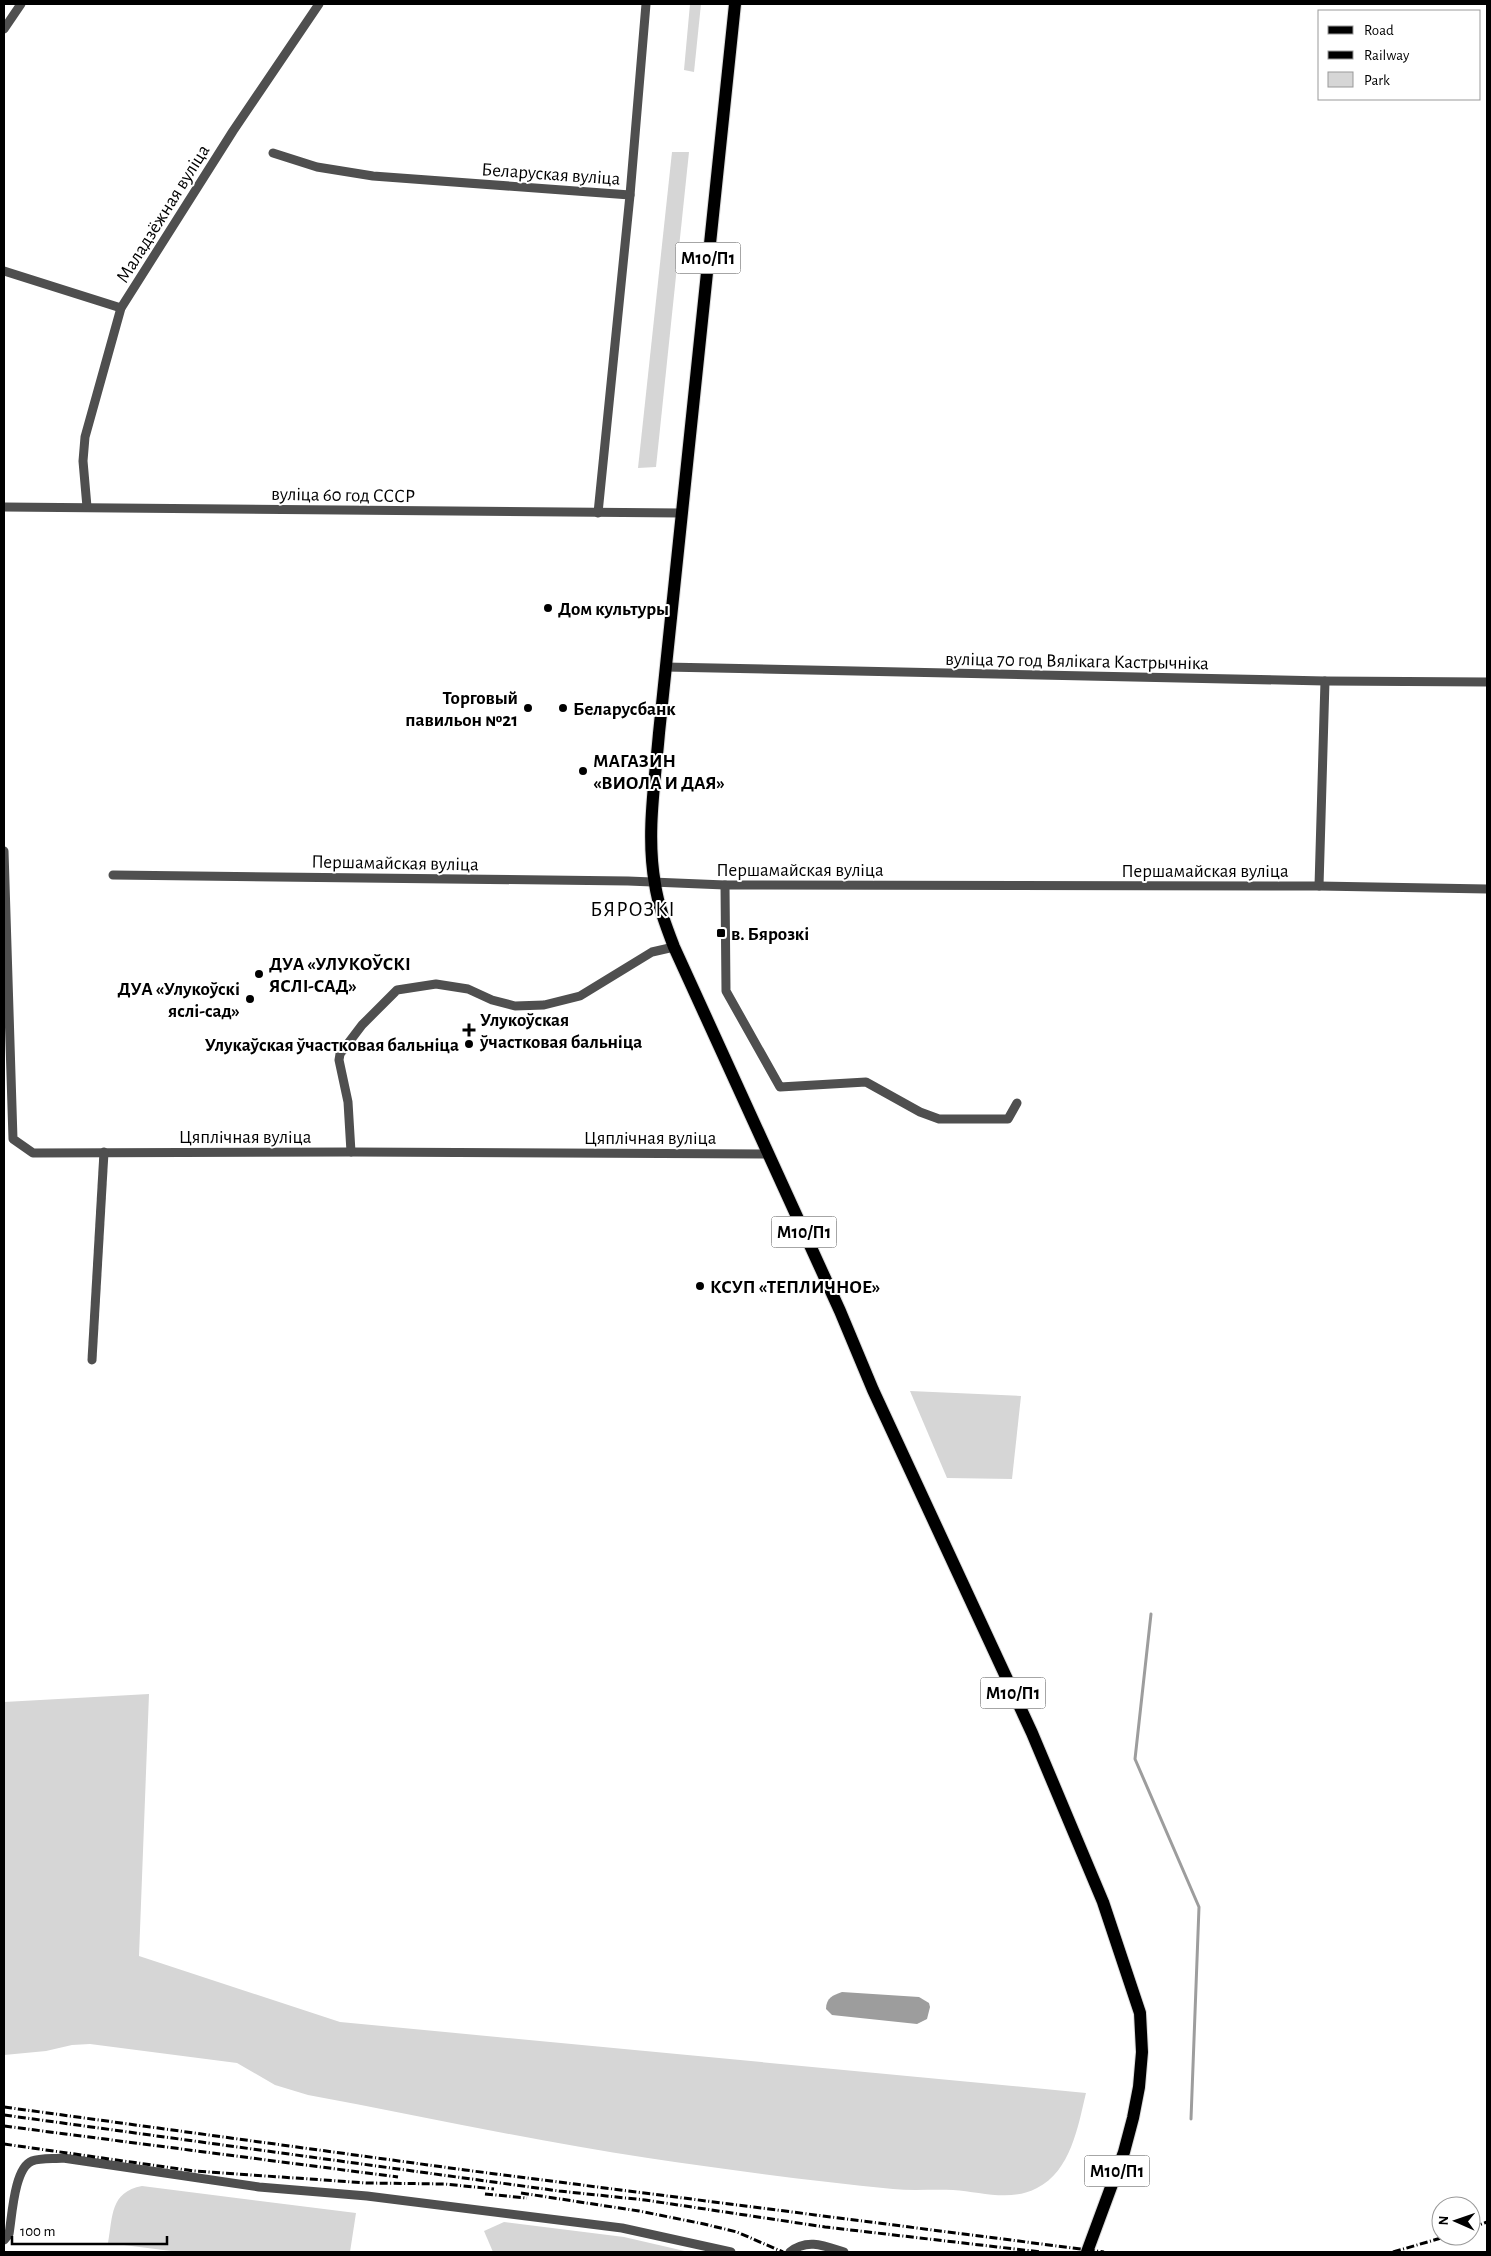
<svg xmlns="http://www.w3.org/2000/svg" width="1491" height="2256" viewBox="0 0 1491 2256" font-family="'Alegreya Sans',sans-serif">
<rect width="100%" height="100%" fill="#fff"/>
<g fill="#d6d6d6">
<polygon points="690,4 701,4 694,72 684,70"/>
<polygon points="672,152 689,152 656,467 638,468"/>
<polygon points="910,1391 1021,1396 1012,1479 947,1478"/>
<path d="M149,1694l-10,262 201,66 746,71c-8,33 -15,78 -49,95 -26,14 -56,4 -84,2 -20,-1 -40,1 -60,-1 -80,-8 -165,-19 -245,-31 -114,-17 -227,-42 -340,-63l-33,-10 -38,-22 -147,-19 -18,1 -26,6 -42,4v-353z"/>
<path d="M142,2186l214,27 -6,39h-171l-71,-9c5,-27 2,-51 34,-57z"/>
<polygon points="504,2222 624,2237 689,2252 493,2252 484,2231"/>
</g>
<path fill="#9d9d9d" d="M842,1992l77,5 10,6 1,4 -3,12 -10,5 -85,-9 -6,-6c0,-11 7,-14 16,-17z"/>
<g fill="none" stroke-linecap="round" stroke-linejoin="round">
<polyline stroke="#9d9d9d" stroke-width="3" points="1151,1614 1135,1759 1199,1907 1191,2119"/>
<defs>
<path id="primary" d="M735,4l-76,729c-4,49 -13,102 -4,151 3,21 11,42 19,63l166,364 33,79 159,343 71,169 37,111 2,39 -3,35 -6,31 -9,34 -37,100"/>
</defs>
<use href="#primary" stroke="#dbdbdb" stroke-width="14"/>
<g stroke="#4f4f4f" stroke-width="9">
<polyline points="4,29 21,4"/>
<polyline points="273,153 317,167 373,176 630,195 598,513"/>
<polyline points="630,195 646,4"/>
<polyline points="4,271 121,308"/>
<polyline points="4,507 681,513"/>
<polyline points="87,507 83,461 85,437 121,308 233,131 319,4"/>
<polyline points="665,667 1325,681 1487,682"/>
<polyline points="4,851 13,1139 33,1153 351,1152 769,1154"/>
<polyline points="113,875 628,881 725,885 1319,886 1487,889"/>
<polyline points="725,885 726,991 780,1087 866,1082 920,1112 939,1119 1008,1119 1017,1103"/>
<polyline points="1319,886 1325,681"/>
<polyline points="351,1152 348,1102 339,1060 340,1054 362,1025 397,990 436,984 468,989 492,1000 515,1006 544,1005 580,996 652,952 674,947"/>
<polyline points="92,1360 104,1152"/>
<path d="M4,2240l5,-6c3,-17 5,-66 23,-73 8,-3 22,-2 31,-3l196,29 108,9 255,32 109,24"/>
<path d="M790,2252c17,-14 35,-6 54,0"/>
</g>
<use href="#primary" stroke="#000" stroke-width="12"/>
<g stroke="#000" stroke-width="3" stroke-dasharray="8 2.5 1 2.5" stroke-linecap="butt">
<polyline points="4,2107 465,2170 1104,2252"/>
<polyline points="4,2115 559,2191 645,2200 825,2227 1041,2252"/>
<polyline points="4,2126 398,2177"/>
<polyline points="4,2144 194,2171 367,2183 445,2184 494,2189"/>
<polyline points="521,2193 639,2211 704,2224 737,2232 783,2252"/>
<polyline points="485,2194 527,2198"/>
<polyline points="1471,2228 1487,2222"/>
<polyline points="1393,2252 1448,2236"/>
</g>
</g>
<g fill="#000" stroke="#fff" stroke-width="2">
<circle cx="548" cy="608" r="5"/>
<circle cx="528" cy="708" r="5"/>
<circle cx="563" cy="708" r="5"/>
<circle cx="583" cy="771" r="5"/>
<rect x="716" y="928" width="10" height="10" rx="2.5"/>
<circle cx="259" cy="974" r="5"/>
<circle cx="250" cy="999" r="5"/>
<path d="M466.5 1022.5h5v5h5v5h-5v5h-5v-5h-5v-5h5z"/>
<circle cx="469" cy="1044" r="5"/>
<circle cx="700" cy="1286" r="5"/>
</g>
<g text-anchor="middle" stroke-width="4" stroke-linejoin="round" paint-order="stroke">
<g fill="#fff" stroke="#4c4c4c" stroke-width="1">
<rect x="675.5" y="242.5" width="65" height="31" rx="4"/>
<rect x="771.5" y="1216.5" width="65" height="31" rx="4"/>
<rect x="980.5" y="1677.5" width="65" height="31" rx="4"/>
<rect x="1084.5" y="2155.5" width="65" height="31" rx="4"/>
</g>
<g font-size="18" font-weight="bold" fill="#000">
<text x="708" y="264">М10/П1</text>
<text x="804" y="1238">М10/П1</text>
<text x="1013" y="1699">М10/П1</text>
<text x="1117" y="2177">М10/П1</text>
</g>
<g font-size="19" fill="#000" stroke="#fff">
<text transform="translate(551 173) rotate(4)" y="7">Беларуская вуліца</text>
<text transform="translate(162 213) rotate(-58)" y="7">Маладзёжная вуліца</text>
<text transform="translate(343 494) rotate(1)" y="7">вуліца 60 год СССР</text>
<text transform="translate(1077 660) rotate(1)" y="7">вуліца 70 год Вялікага Кастрычніка</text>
<text transform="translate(395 862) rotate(1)" y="7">Першамайская вуліца</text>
<text x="800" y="876">Першамайская вуліца</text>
<text x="1205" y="877">Першамайская вуліца</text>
<text x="245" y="1143">Цяплічная вуліца</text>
<text x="650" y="1144">Цяплічная вуліца</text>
</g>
<g font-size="19" font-weight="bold" fill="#000" stroke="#fff" text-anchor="start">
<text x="558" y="615">Дом культуры</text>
<text x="518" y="704" text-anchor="end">Торговый<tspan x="518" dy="22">павильон №21</tspan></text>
<text x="573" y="715">Беларусбанк</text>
<text x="593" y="767">МАГАЗИН<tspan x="593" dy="22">«ВИОЛА И ДАЯ»</tspan></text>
<text x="731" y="940">в. Бярозкі</text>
<text x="269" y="970">ДУА «УЛУКОЎСКІ<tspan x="269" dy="22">ЯСЛІ-САД»</tspan></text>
<text x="240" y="995" text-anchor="end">ДУА «Улукоўскі<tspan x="240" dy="22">яслі-сад»</tspan></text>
<text x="480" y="1026">Улукоўская<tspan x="480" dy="22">ўчастковая бальніца</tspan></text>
<text x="459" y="1051" text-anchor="end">Улукаўская ўчастковая бальніца</text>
<text x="710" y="1293">КСУП «ТЕПЛИЧНОЕ»</text>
</g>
<g font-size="21" letter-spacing="1" fill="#000" stroke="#fff">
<text x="633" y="916">БЯРОЗКІ</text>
</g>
</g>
<rect width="1491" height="2256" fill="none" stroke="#000000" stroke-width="10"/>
<rect x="1318" y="10" width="162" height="90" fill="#ffffff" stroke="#999999"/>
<rect x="1328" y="26" width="25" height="8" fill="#000000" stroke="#999999"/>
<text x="1364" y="35" font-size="15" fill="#000000">Road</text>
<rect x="1328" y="51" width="25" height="8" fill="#000000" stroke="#999999"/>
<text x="1364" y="60" font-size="15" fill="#000000">Railway</text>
<rect x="1328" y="72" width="25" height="15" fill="#d6d6d6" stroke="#999999"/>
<text x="1364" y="85" font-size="15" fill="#000000">Park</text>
<g transform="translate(1456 2221) rotate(272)"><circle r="24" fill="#ffffff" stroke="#999999"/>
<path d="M0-4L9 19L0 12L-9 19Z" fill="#000000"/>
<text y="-8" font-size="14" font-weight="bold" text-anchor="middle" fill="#000000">N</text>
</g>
<path d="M12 2236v8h155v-8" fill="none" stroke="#000000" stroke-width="2.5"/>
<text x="20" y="2236" font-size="15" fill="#000000" stroke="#ffffff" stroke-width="4" paint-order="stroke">100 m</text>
</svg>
